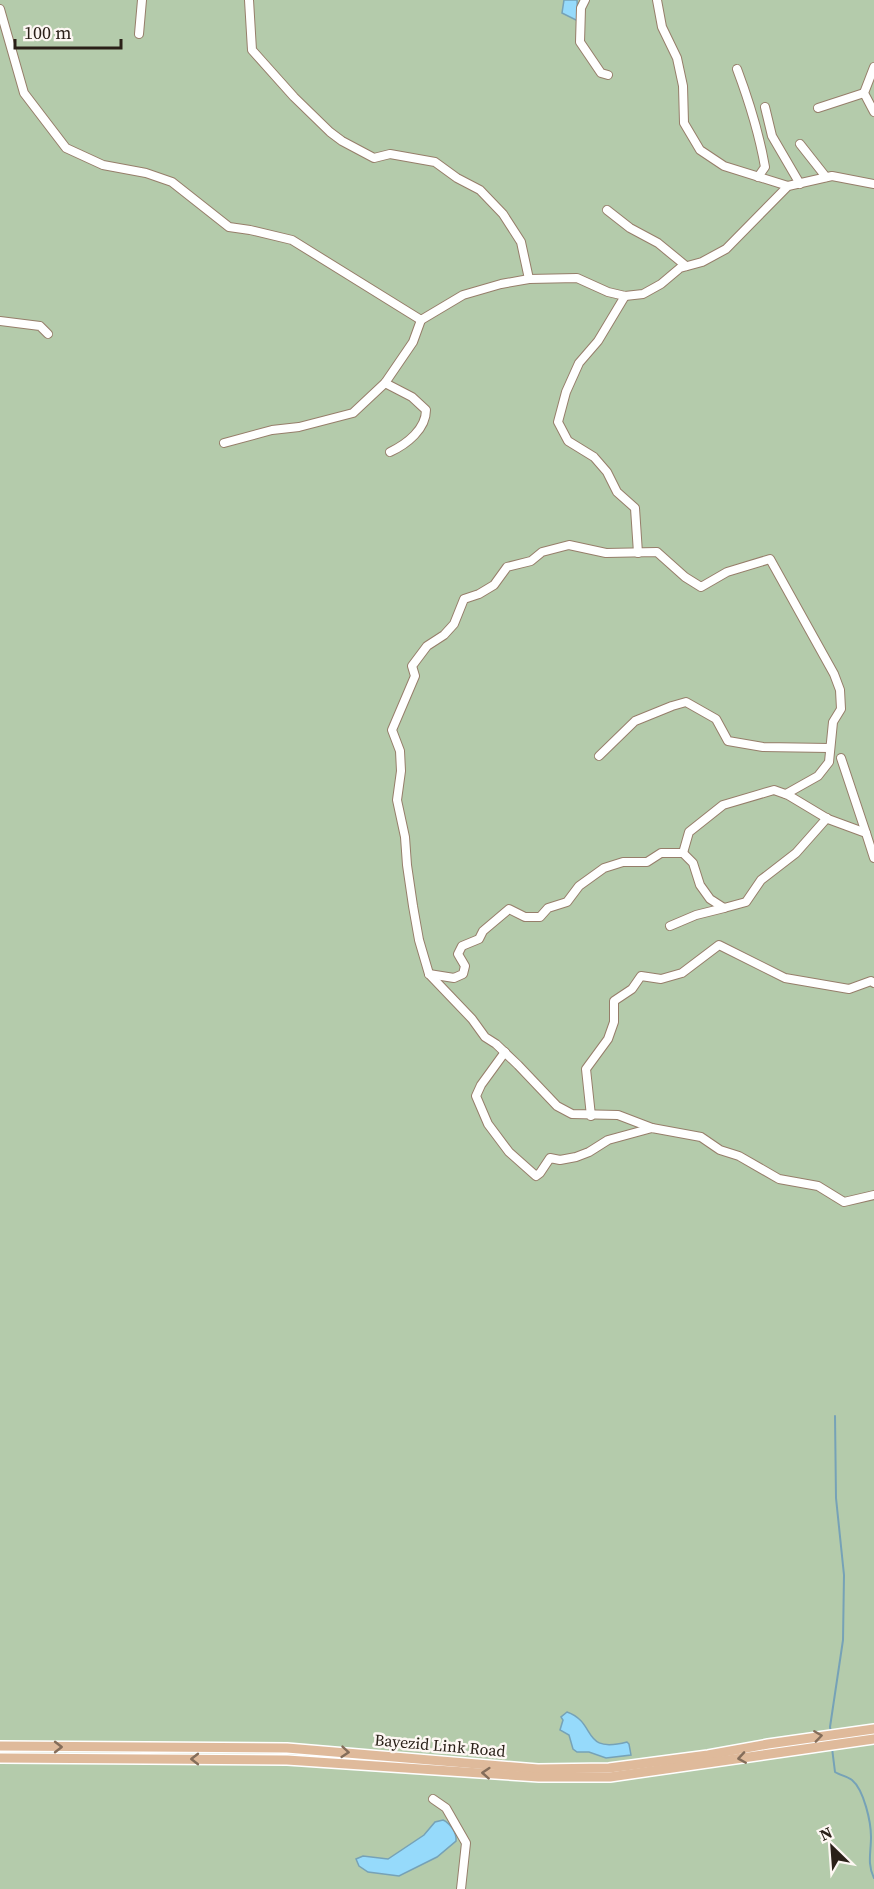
<svg xmlns="http://www.w3.org/2000/svg" width="874" height="1889" viewBox="0 0 874 1889" font-family="'Source Serif 4',serif">
<rect width="100%" height="100%" fill="#fce7d5"/>
<rect fill="#b4cbab" x="0" y="0" width="874" height="1889"/>
<g fill="#96dafb" stroke="#76a2b7" stroke-width="1.5">
<polygon points="564,0 577,0 578,21 562,13"/>
<path d="M567,1712c31,11 13,42 60,30l2,2 2,11 -25,3 -17,-6h-12l-4,-3 -4,-14 -9,-5 3,-10 -2,-3z"/>
<path d="M443,1820c7,3 14,13 13,21l-19,16 -38,19 -31,-4 -9,-6 -3,-7 7,-3 25,3 36,-24 11,-13z"/>
</g>
<g fill="none" stroke-linecap="round" stroke-linejoin="round">
<g stroke="#76a2b7" stroke-width="2">
<polyline points="831,1733 830,1727 843,1640 844,1575 836,1498 835,1416"/>
<path d="M832,1748l3,24c5,3 13,5 17,8 12,10 19,42 19,57 0,15 -4,27 3,41"/>
</g>
<defs>
<g id="minor">
<polyline points="249,0 252,50 294,97 330,132 342,141 374,158 390,154 435,162 457,178 480,190 503,214 521,242 529,279"/>
<polyline points="585,0 581,8 580,42 601,73 608,75"/>
<polyline points="657,0 662,27 677,58 683,86 684,123 700,150 724,166 788,186"/>
<polyline points="0,9 24,93 66,148 103,165 146,173 172,182 229,227 250,230 292,240 421,320 463,295 501,284 529,279 577,278 608,292 625,296 643,294 661,284 680,268 702,262 726,249 788,186 832,176 874,184"/>
<polyline points="139,34 142,0"/>
<polyline points="874,67 864,93 874,112"/>
<path d="M737,69c12,32 22,64 28,98l-7,10"/>
<polyline points="765,107 772,136 800,184"/>
<polyline points="818,108 864,93"/>
<polyline points="800,144 826,177"/>
<polyline points="607,210 630,228 658,243 686,266"/>
<polyline points="625,296 598,341 579,363 566,392 558,422 568,441 594,457 607,472 617,492 635,508 638,553"/>
<polyline points="0,321 40,326 48,334"/>
<path d="M385,383l27,14 14,13c0,19 -19,34 -36,42"/>
<polyline points="224,443 272,430 299,427 353,413 385,383 413,342 421,320"/>
<polyline points="599,756 635,721 672,706 686,702 716,719 728,741 763,747 829,748"/>
<polyline points="841,758 866,833"/>
<polyline points="683,853 693,863 700,885 710,899 724,908 746,902 761,880 796,853 827,818"/>
<polyline points="670,926 696,915 724,908"/>
<polyline points="429,974 454,978 463,974 465,966 458,954 462,946 479,939 483,931 509,909 525,917 540,917 548,908 567,902 579,886 604,868 623,862 647,862 661,853 683,853 689,832 723,805 774,790 788,795 828,819 866,833 874,858"/>
<polyline points="505,1052 481,1085 476,1096 488,1124 509,1152 536,1176 540,1173 550,1158 560,1160 576,1157 589,1152 608,1140 652,1128 701,1137 720,1150 739,1156 779,1179 818,1186 844,1202 874,1195"/>
<polyline points="591,1116 586,1069 608,1039 614,1022 614,1001 632,989 641,976 661,979 682,973 719,945 785,978 849,989 871,981 874,983"/>
<polyline points="652,1128 618,1115 572,1114 557,1106 518,1065 496,1044 485,1037 472,1019 429,974 419,940 413,906 407,865 405,837 397,800 401,771 400,751 392,730 415,676 412,666 427,646 444,635 454,624 464,599 479,594 494,585 507,567 531,561 542,552 569,545 606,553 657,552 685,577 701,587 727,572 770,559 834,674 840,690 841,709 833,722 829,762 818,776 786,794"/>
<polyline points="433,1799 446,1808 466,1843 461,1889"/>
</g>
<g id="major">
<polyline points="0,1746 287,1748 538,1769 609,1768 708,1755 768,1744 874,1729"/>
<polyline points="0,1758 287,1760 539,1777 610,1777 874,1739"/>
</g>
</defs>
<use href="#minor" stroke="#967e6a" stroke-width="10"/>
<use href="#major" stroke="#fff" stroke-width="12"/>
<use href="#minor" stroke="#fff" stroke-width="8"/>
<use href="#major" stroke="#dfba9b" stroke-width="9"/>
</g>
<defs><path id="oneway-chevron" d="M-2-3.5L2.5 0L-2 3.5" fill="none" stroke-width="1.6" stroke-linecap="round" stroke-linejoin="round" transform="scale(1.5)"/></defs>
<g stroke="#846d5a">
<use href="#oneway-chevron" transform="translate(818 1736) rotate(-8)"/>
<use href="#oneway-chevron" transform="translate(58 1747)"/>
<use href="#oneway-chevron" transform="translate(345 1752) rotate(5)"/>
<use href="#oneway-chevron" transform="translate(742 1758) rotate(171)"/>
<use href="#oneway-chevron" transform="translate(195 1759) rotate(-180)"/>
<use href="#oneway-chevron" transform="translate(486 1773) rotate(-176)"/>
</g>
<g text-anchor="middle" stroke-width="5" stroke-linejoin="round" paint-order="stroke">
<g font-size="16" fill="#2a2018" stroke="#fdf7f3">
<text transform="translate(440 1745) rotate(5)" y="6">Bayezid Link Road</text>
</g>
</g>
<g transform="translate(832 1847) rotate(335)" stroke="#fdf7f3" stroke-width="4.5" paint-order="stroke">
<path d="M0-4.5L10 22L0 15L-10 22Z" fill="#2a2018"/>
<text y="-9" font-size="16" font-weight="bold" text-anchor="middle" fill="#2a2018">N</text>
</g>
<path d="M15 39v9h106v-9" fill="none" stroke="#2a2018" stroke-width="3"/>
<text x="24" y="39" font-size="18" fill="#2a2018" stroke="#fdf7f3" stroke-width="4.5" paint-order="stroke">100 m</text>
</svg>
